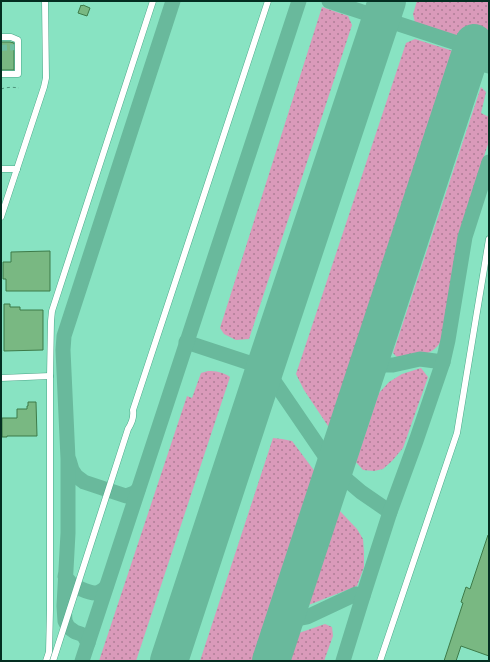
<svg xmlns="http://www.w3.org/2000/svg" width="490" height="662" viewBox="0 0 490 662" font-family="'PT Sans',sans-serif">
<defs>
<pattern id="grass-dots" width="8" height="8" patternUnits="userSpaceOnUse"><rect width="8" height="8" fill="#da9aba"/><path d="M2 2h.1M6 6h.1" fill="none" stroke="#af7e97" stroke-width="1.8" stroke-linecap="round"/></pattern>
</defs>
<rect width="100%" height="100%" fill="#88e3c2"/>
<g fill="url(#grass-dots)">
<polygon points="417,1 489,1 489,45 415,23 413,14"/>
<polygon points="322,7 348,16 352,25 249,339 236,340 224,334 220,328"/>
<polygon points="415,39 453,51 330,429 304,390 296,374 406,43"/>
<path d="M481,87l5,5 -5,21 8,4v24l-30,92 -16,99c-1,4 -1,9 -4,12 -8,12 -27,14 -41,14l-5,-5z"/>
<polygon points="421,368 428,377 403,448 392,461 383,469 374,471 363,470 356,462 379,393 389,382 402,374"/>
<path d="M208,371c8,0 15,1 22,6l-94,284h-37l88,-265 5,2 9,-25z"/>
<polygon points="273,438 282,439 292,441 316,473 254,661 200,661"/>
<polygon points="338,509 357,529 363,539 364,552 364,567 357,586 306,606"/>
<polygon points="325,624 332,627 333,636 324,661 287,661 296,634"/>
</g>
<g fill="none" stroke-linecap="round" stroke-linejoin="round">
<g stroke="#69b99c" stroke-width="15">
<polyline points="329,1 472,48"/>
<polyline points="468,60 489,66"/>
<polyline points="186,342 265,368 334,469 361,492 390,512"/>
<polyline points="368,365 393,365 420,359 443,362"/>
<polyline points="69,460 72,470 76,476 84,482 126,496 134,493 138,490"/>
<path d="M65,576c1,2 2,4 4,5 3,5 20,12 26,12 5,0 8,-3 11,-6"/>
<polyline points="285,619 292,620 307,617 356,594 363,596"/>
<polyline points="88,643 84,636 81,634 75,632 68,627 65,621 64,606 68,533 68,459 63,350 64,336 173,1"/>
<polyline points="82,661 299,1"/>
<polyline points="343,661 363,596 390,512 416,441 443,362 448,340 465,237 489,162"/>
</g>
<g stroke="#69b99c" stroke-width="38">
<polyline points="169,661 265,368 387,1"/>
<polyline points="271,661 474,43"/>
</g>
</g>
<g fill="#79b882" stroke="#3d7b49">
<polygon points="81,5 82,6 83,5 90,8 87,16 78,13"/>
<polygon points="1,42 10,42 14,43 14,70 1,70"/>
<polygon points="50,251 50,291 6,291 6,279 3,279 3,262 11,262 11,252"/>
<polygon points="4,304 10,304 10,307 20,307 20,310 43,310 43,350 4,351"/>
<polygon points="28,402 36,402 37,436 7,436 7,437 2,437 2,418 17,418 17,409 27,409 27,406 28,406"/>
<polygon points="488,535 489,535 489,656 461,646 456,661 444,661 463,603 461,602 466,587 470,589"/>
</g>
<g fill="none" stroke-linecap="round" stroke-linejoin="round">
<polyline stroke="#6ebfa2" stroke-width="6" stroke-dasharray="6 3" stroke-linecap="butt" points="1,48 16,47"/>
<defs>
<g id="minor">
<polyline points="1,37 11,37 18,40 18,74 1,74"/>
<polyline points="1,169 17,169"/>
<polyline points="1,217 44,87 46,78 45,1"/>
<polyline points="1,378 50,376"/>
<polyline points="46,661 49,652 50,610 50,376 51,321 52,311 153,1"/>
<path d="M53,661l75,-232c4,-6 6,-12 5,-19l135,-409"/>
<polyline points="380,661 457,433 489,239"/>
</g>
</defs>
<use href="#minor" stroke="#4aa788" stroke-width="7"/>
<path stroke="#4e947c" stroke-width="1" stroke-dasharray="3 3" stroke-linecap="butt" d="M1,89c6,-2 12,-2 18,-1"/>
<use href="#minor" stroke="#fff" stroke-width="6"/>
</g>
<rect width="490" height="662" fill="none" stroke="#042e21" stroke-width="4"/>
</svg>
